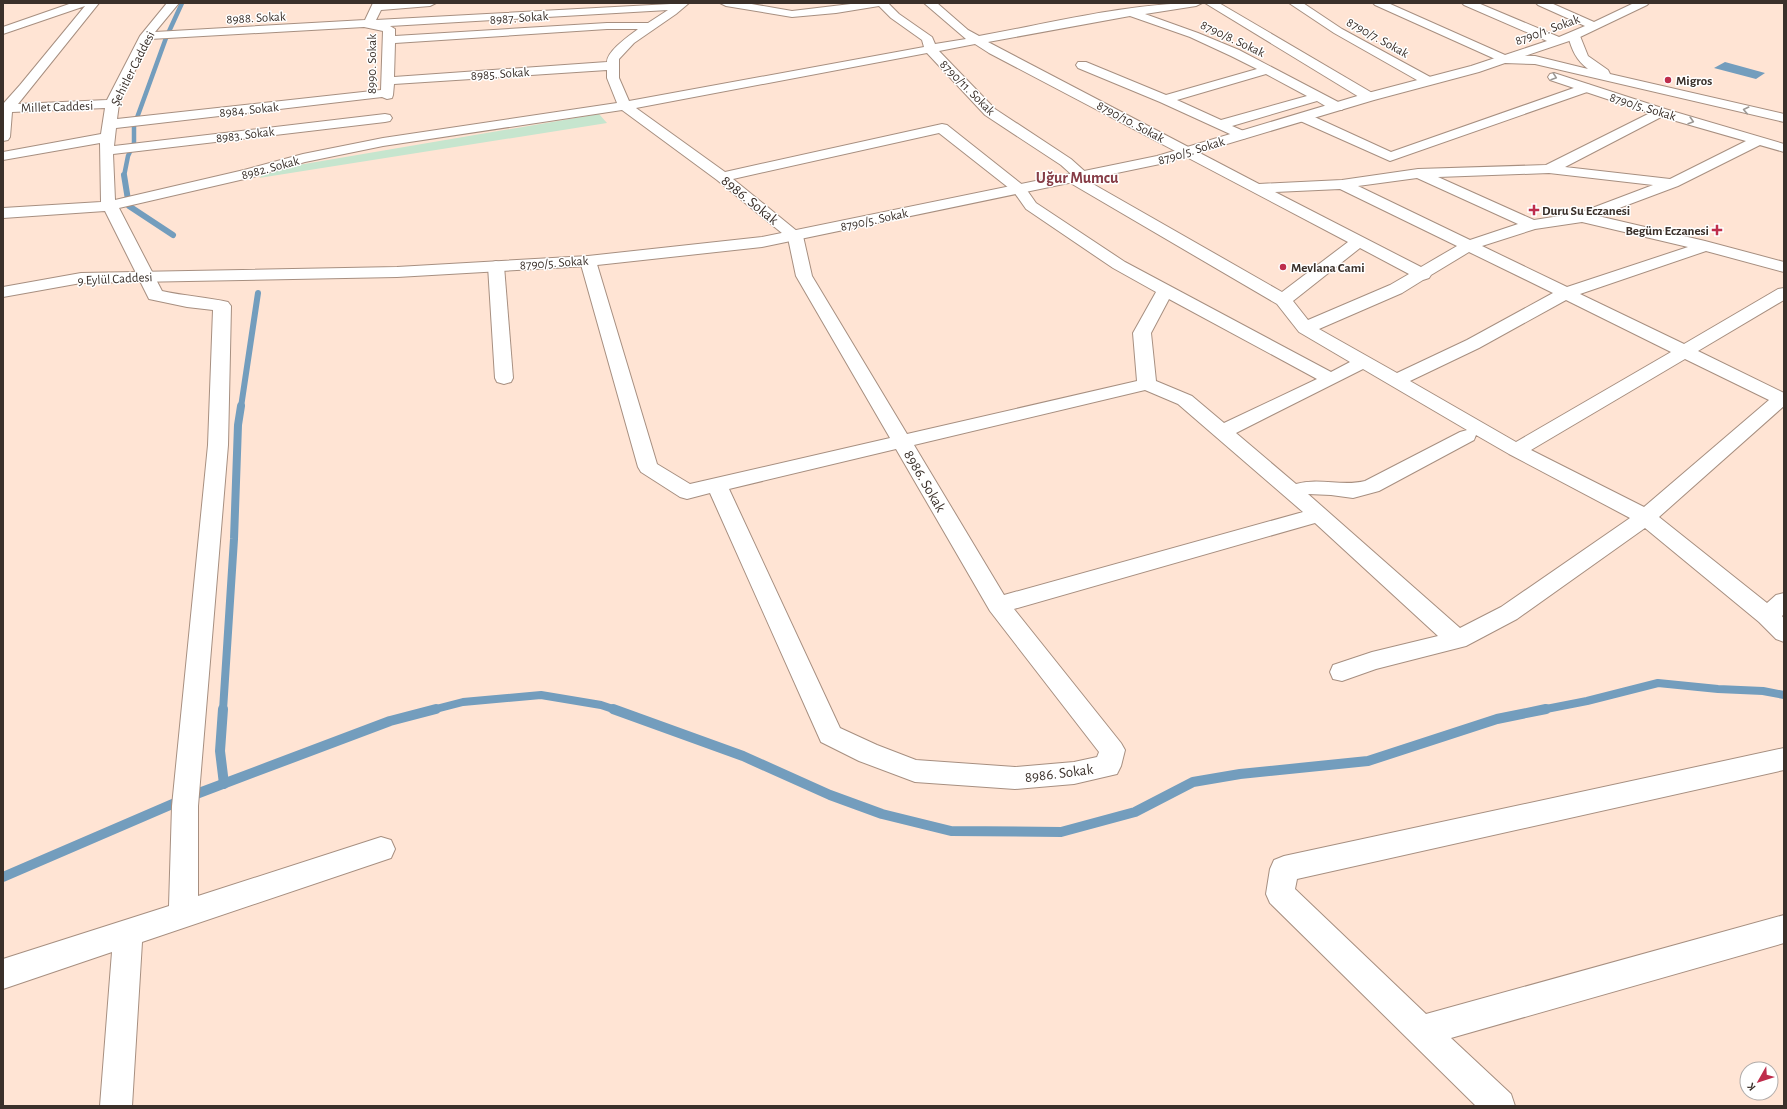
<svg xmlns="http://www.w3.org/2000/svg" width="1787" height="1109" viewBox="0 0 1787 1109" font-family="'Alegreya Sans',sans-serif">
<rect width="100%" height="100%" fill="#ffe4d4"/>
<polygon fill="#c6e5ce" points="599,114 607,123 259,178 269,170"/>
<polygon fill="#739dbd" points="1725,62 1765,73 1756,79 1714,68"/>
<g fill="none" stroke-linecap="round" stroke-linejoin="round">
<polyline stroke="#739dbd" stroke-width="4.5" points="124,176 128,156 134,143 134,126 166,38 182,3"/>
<g stroke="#739dbd" stroke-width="6">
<polyline points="124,175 129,206 173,235"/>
<polyline points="241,407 258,293"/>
</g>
<g stroke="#739dbd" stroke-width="8">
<polyline points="223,710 234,539 238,425 241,406"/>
<polyline points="432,710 463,702 541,695 601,705 616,710"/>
<polyline points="1541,710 1587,701 1658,683 1718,689 1763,691 1784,695"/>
</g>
<g stroke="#739dbd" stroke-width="10">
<polyline points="223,709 220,751 224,784"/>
<polyline points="613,709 743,756 830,795 882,814 951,831 1061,832 1135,812 1193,782 1240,774 1368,761 1497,719 1546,709"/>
<polyline points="3,877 191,796 390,721 436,709"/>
</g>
<defs>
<g id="minor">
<path d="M72,3h27l-81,101 89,-4 33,-64 27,-33h12l-24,29 210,-12 8,-17h63l-6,3 -49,4 -5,10 313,-17 -13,11 -42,29 -15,16v19l10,23 295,-54 -2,-7 -31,-22 -12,-12 -43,7 -44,4 -66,-11 -6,-3h26l46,8 67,-8h29l11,11 33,23 3,7 31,-5 -42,-36h13l31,27 11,6c73,-13 148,-33 223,-33l-6,3 -51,8 53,19 41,17 103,54 2,3 -2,3h-10l-15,-9 -85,25 14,6 2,3 -2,3 -5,1 -81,-37 -82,-34 -2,-3 2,-3h8l80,33 91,-26 -26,-13 -41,-19 -60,-21 -142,26 271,142 83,-4 76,-11 128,-4 114,-57 5,1 2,3 -2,3 -100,52 105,12 82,-41h10l2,3 -2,3 -84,42 -80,30 107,25 79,21v10l-78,-21 -126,43 104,50 94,-55 6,-1v12l-86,51 86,42v13l-125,111 108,86 9,-8 8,-2v21l-2,2 2,3v23l-8,-3 -17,-17 -114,-94 -128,91 -51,27 -90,23 -34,12 -9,-2 -3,-7 3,-7 39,-13 66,-16 -123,-113 -301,86 107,134 4,7 -4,16 -4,8 -43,10 -59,5 -100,-7 -56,-21 -38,-19 -111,-249 -23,6 -7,-2 -39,-25 -3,-5 -58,-206 2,-3 6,-2 6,2 2,3 61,203 33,20 200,-46 -94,-162 -8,-38 -71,-58 -95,-70 -239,36 -78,16 -52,15 -134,31 43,83c22,5 45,6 66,11l3,4 -3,139 -30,361v90l183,-59 10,3 4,9 -4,9 -249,84 -10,164h-32l12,-154 -109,37v-30l166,-53 3,-100 36,-361 5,-135 -26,-3 -38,-8 -44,-88 -102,7v-10l98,-6 -1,-59 -97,17v-8l98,-18 4,-26 -93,4 -2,25 -2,3 -5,1v-37l17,-19 65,-79 -82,28v-7zM668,10l-20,13h-41l-212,13v-7l-5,-3zM364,27l19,4 -2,59 -264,29 2,-15 31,-65zM607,29h31c-9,7 -31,22 -31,33l-213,15 1,-34zM975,44l14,9 359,189 -66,50 -196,-112 4,-4 -19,-17 -76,-50 -56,-58zM927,53l58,62 76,50 10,9 -4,1 -2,3 2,3 210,123 22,28 51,30 -19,10 -206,-110 -89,-59 -12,-17 -77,-61 -5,-1 -217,48 -89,-64zM607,70v8l10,25 -234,35 -80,16 -59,16 -129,30 -2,-46 272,-32 5,-1 2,-3 -2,-3 -5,-1 -271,32 2,-18 266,-31 5,2 5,-1 1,-3 1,-11zM1266,74l41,22 -86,24 -44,-20zM939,133l75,59 12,17 87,59 43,24 -23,41 4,48 -230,53 -95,-158 -9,-40 -70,-57zM1549,173l104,12 -74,28 -45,7 -96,-43zM1417,178l101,46 -48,16 -112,-54zM1340,189l117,57 -36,21 -146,-75zM1582,222l106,25 -121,40 -85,-41 53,-17zM1360,248l49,26 -19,11 -82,35 -15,-19zM1469,252l84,41 -86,47 -70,33 -78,-44 83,-36 21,-13 6,-2 2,-3zM1169,299l148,80 -93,44 -32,-27 -36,-15 -5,-48zM1566,300l105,52 -155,90 -106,-61 69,-33zM1685,359l84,41 -125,107 -113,-57zM1363,369l104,61 -7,2 -95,49c-24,6 -44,-4 -69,3l-60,-51zM1145,390l33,14 125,108 -299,83 -90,-150zM1476,435l33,19 121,64 -129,89 -41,21 -152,-134 23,1 22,3 26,-7 95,-51zM896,449l94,162 109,141 -2,5 -23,5 -59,5 -99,-7 -39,-15 -37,-17 -111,-239z"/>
<polygon points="1205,3 1219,3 1374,94 1375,97 1374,100 1364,100"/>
<polygon points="1289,3 1303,3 1342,29 1432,78 1434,81 1432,84 1424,84 1334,33"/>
<polygon points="1373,3 1388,3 1505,55 1547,41 1464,5 1462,3 1478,3 1559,37 1585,26 1538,5 1536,3 1551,3 1594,22 1634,3 1649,3 1647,5 1578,38 1504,63 1375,5"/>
<polygon points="1585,84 1590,85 1591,88 1590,91 1390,161 1298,120 1296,117 1298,114 1308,114 1391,152"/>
<polygon points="496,261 502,263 504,266 513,378 511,382 504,384 497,382 495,378 488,266 490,263"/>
<polygon points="1784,748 1784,770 1297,879 1295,889 1426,1014 1784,915 1784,943 1451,1038 1511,1094 1515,1106 1476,1106 1270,903 1266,894 1270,869 1274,860 1284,856"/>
</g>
<g id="major">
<path d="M1574,32l6,4 8,20 20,14 2,4 174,40v8l-249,-58 -30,-1 -26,9 -105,28 -214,64 -398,83 -174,19 -191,11 -316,6 -78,14v-10l78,-14 316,-6 191,-11 174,-19 395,-81 207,-62 107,-28 33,-11 31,1 53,13c-12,-9 -16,-19 -20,-33z"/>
<polygon points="1554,73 1665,109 1784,144 1784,152 1655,115 1550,80 1548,77 1550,74"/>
</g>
</defs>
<use href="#minor" stroke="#a78f80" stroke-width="2"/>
<use href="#major" stroke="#a78f80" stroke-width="2"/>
<use href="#minor" fill="#fff" fill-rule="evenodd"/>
<use href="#major" fill="#fff" fill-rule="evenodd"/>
</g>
<defs><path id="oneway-chevron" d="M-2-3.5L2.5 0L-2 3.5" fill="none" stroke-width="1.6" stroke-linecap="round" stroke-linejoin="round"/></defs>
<g stroke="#9c9894">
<use href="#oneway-chevron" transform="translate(1554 77) rotate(19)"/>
<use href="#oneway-chevron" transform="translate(1746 110) rotate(-167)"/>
<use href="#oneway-chevron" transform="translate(1691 121) rotate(17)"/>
</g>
<g fill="#be2d4c" stroke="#fff" stroke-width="1.5">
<circle cx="1668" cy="80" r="4"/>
<path d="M1532 204h4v4h4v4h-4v4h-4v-4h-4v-4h4z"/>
<path d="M1715 224h4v4h4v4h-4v4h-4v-4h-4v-4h4z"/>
<circle cx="1283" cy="267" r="4"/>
</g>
<g text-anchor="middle" stroke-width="3" stroke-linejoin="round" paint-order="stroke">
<g font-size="13" fill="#3a302a" stroke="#fff">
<text transform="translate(256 17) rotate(-3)" y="5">8988. Sokak</text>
<text transform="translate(519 17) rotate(-4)" y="5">8987. Sokak</text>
<text transform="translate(1547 29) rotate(-20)" y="5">8790/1. Sokak</text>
<text transform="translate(1378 37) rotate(29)" y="5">8790/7. Sokak</text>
<text transform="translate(1233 38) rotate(25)" y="5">8790/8. Sokak</text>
<text transform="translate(371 64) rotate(-90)" y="5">8990. Sokak</text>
<text transform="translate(132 68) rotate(-63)" y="5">Şehitler Caddesi</text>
<text transform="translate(500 73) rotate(-4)" y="5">8985. Sokak</text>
<text transform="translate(968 87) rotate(45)" y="5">8790/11. Sokak</text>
<text transform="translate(57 106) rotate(-2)" y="5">Millet Caddesi</text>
<text transform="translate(1643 106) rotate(17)" y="5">8790/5. Sokak</text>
<text transform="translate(249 109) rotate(-6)" y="5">8984. Sokak</text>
<text transform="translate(1131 121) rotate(28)" y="5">8790/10. Sokak</text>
<text transform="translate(245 134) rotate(-7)" y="5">8983. Sokak</text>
<text transform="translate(1191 150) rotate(-17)" y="5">8790/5. Sokak</text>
<text transform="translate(270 167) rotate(-15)" y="5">8982. Sokak</text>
<text transform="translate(874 219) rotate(-12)" y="5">8790/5. Sokak</text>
<text transform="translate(554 262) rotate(-4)" y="5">8790/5. Sokak</text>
<text transform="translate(115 278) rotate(-3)" y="5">9 Eylül Caddesi</text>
</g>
<g font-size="13" font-weight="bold" fill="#3a302a" stroke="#fff" text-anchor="start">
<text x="1676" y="85">Migros</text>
<text x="1542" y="215">Duru Su Eczanesi</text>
<text x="1709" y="235" text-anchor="end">Begüm Eczanesi</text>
<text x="1291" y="272">Mevlana Cami</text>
</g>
<g font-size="15" fill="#3a302a" stroke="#fff">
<text transform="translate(750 200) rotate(39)" y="5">8986. Sokak</text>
<text transform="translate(925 481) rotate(60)" y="5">8986. Sokak</text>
<text transform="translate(1059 773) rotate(-7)" y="5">8986. Sokak</text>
</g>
<g font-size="16" font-weight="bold" fill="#863d47" stroke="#fff">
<text x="1077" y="183">Uğur Mumcu</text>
</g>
</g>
<rect width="1787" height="1109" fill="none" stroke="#3a302a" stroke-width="8"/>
<g transform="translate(1759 1081) rotate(231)"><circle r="19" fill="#ffffff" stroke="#b0acaa"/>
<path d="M0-3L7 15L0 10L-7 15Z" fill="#be2d4c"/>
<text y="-6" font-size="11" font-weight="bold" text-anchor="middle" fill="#3a302a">K</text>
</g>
</svg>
